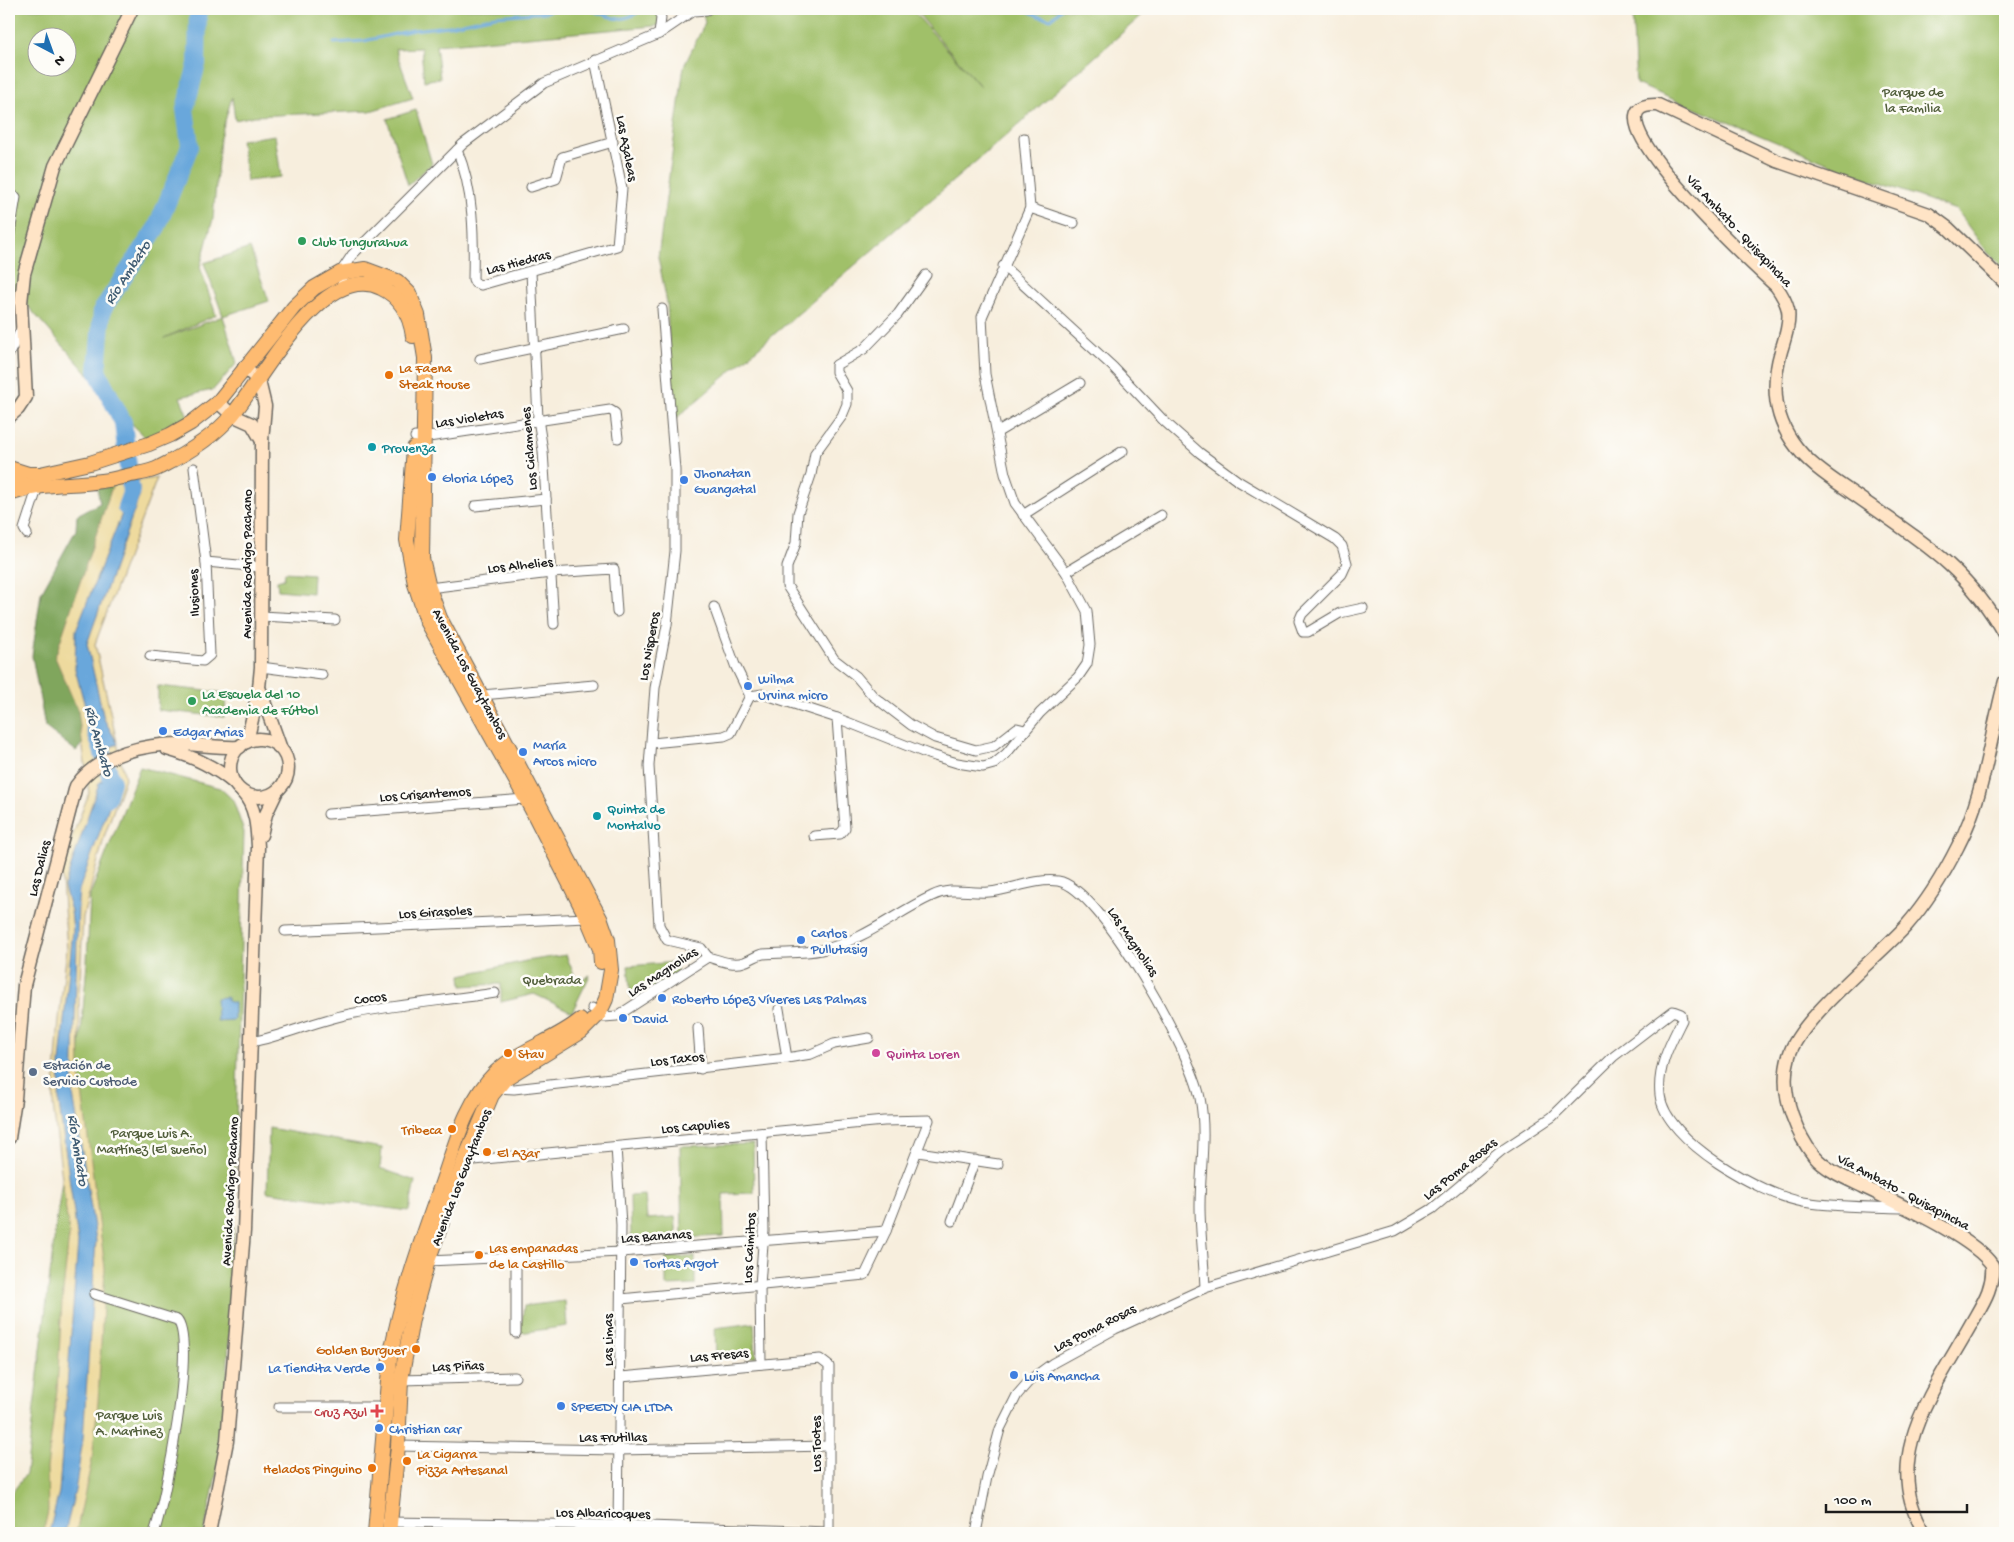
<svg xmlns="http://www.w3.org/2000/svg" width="2014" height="1542" viewBox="0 0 2014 1542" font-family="'Gochi Hand',sans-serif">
<rect width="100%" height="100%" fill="#fdfcf7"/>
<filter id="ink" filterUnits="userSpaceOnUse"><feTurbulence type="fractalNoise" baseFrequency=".02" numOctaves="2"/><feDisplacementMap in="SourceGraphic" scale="10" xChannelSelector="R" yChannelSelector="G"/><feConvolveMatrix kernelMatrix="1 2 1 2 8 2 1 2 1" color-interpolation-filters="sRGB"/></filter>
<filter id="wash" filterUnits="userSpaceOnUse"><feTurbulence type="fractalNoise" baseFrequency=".0096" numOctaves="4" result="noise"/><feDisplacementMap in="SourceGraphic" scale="20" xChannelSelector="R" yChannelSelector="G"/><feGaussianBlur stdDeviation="1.12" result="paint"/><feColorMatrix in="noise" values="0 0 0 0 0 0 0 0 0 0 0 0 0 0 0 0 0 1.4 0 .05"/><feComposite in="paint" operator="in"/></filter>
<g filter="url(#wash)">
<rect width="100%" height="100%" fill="#f7eedd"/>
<g fill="#a0c069" stroke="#5e6e42" fill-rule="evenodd">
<path d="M9,9h653l4,16 -230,20 4,33 -16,3 -3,-33 -26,1 18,49 -43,13 -116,5 -19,4 -3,-23 -12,41 -7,81 -13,48 16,48 -52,23 59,-22 -19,-53 46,-15 19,53 -46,15 14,47 -24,27 -33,7 11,26 -40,22 -142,-160zM38,38h30v30h-30z"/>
<polygon points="702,9 911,9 981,87 914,9 1149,9 1016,127 673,421 667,303 658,257 684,66 705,23"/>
<polygon points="1632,9 2005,9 2005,269 1988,253 1956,210 1841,169 1636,84"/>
<polygon points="416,110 432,164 408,185 387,119"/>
<polygon points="275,135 281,177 247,181 241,140"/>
<polygon points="285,572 313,574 312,593 278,590 277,581 284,579"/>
<polygon points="158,686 227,693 224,717 158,710"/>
<polygon points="140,767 220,788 233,800 244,832 233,1238 225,1434 204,1533 9,1533 9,1497 26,1474 57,1216 78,1069 87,963 90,895"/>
<polygon points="566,955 577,982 590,975 572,1012 534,994 501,1002 501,984 462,986 461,975 526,961"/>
<polygon points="677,962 677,973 642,995 631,998 628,966"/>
<polygon points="269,1128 382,1148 380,1168 415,1181 409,1211 267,1192"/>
<polygon points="753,1144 754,1193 723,1194 724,1236 682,1238 680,1146"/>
<polygon points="645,1195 647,1219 675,1217 677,1237 631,1243 630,1196"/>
<polygon points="666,1257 695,1257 695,1285 666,1286"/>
<polygon points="565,1301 567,1326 520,1333 524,1306"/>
<polygon points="754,1323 756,1357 716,1358 715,1328"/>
</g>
<polygon fill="#80a65d" stroke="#4e613c" points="123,481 74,630 90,735 76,751 45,727 32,656 41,593 76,530 77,515 100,503 96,483"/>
<polygon fill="#eeda9e" stroke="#857b5d" points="157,478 95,644 125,778 105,834 83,917 79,1000 80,1076 105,1268 98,1402 92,1460 76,1533 43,1533 48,1511 47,1468 57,1390 62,1301 69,1235 53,1105 59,1019 67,949 61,866 89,793 78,711 55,657 113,484"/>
<g fill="#69a7db" stroke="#42627c">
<polygon points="126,485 139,487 139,497 87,644 104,719 118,744 100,751 92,732 75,669 76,630 123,511"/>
<polygon points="115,773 117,784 79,890 78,901 73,1094 96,1240 83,1439 75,1491 65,1533 49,1533 59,1492 78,1242 59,1104 60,1062 73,930 71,911 64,887 99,783"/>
<polygon points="227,997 227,1001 234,1003 234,1020 217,1021 216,998"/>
</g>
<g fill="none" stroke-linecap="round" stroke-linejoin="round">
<g stroke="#69a7db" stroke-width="3">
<path d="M589,9c23,9 32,16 54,0"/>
<polyline points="1024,9 1038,16 1051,19 1061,9"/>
<polyline points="334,43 364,41 413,30 449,26 495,16 547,12 553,9"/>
</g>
<g stroke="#69a7db" stroke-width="18">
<polyline points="126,507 131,493 123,422 97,371 102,310 157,227 190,146 185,109 197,64 198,9"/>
<polyline points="95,728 112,782 107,798"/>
</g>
</g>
</g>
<g filter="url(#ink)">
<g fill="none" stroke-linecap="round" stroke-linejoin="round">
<defs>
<g id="street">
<polyline points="658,9 661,18 659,34"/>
<path d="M457,150c17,40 17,86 16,129l2,4 6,2 136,-39 5,-58 -27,-128"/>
<polyline points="531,187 556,179 562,157 613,142"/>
<polyline points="1030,208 1074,223"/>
<polyline points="9,239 16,197"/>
<polyline points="1003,266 1113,367 1164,421 1200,453 1238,481 1335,539 1342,546 1347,563 1342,574 1302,614 1299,621 1303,632 1308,632 1340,613 1363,608"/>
<polyline points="531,272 538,419 543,451 554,624"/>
<polyline points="926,275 898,314 864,349 836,365 836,372 847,391 847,404 842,416 815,453 811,475 798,513 796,543 787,567 787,586 834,659 856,676 873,696 911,725 935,738 976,750 994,746 1017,728 1025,730"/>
<polyline points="344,288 340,273 352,255 463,144 544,83 659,34 693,11 707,10"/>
<polyline points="662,309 675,470 675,551 667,625 655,688 649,766 659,925 667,940 701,948 708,957"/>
<polyline points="9,354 22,327"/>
<polyline points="480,359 624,329"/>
<polyline points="998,432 1080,383"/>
<polyline points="415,437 422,438 610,410 615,413 618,438"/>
<polyline points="475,506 546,499"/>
<polyline points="1023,515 1123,451"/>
<polyline points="27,534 24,529 38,486"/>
<polyline points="206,562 260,567"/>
<polyline points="1066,572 1161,515"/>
<polyline points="429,588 551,573 614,569 617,612"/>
<polyline points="714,607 735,665 750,696"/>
<polyline points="261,616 335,620"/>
<polyline points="150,656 203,661 210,655 206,562 194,468"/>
<polyline points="261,667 322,675"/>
<polyline points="482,695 594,685"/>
<polyline points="750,696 763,694 837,718 928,754 957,763 983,767 994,764 1006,754 1040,713 1078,677 1087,664 1090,645 1087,611 1066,572 1015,503 1005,474 985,374 982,317 1030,208 1024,138"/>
<polyline points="652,743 724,736 731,733 750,696"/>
<polyline points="328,814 525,799"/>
<polyline points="814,836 840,834 845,828 837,718"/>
<polyline points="285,931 587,918"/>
<path d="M708,957c11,3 25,9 36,5 7,-2 12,-7 19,-8 19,-2 39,0 58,-4 45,-10 72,-36 111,-54 20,-10 36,-2 57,-4 22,-2 46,-14 69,-11 44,7 134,174 142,217 7,36 0,72 0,108 0,27 4,55 5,82"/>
<polyline points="592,1008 604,1017 617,1016 708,957"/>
<polyline points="779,1009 787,1058"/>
<polyline points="698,1028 701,1069"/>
<path d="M251,1042c36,-7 68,-23 104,-29 46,-9 94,-13 140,-20"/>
<polyline points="496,1086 497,1088 514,1089 787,1058 811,1054 834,1044 869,1038"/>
<polyline points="616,1147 621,1225 618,1533"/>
<polyline points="918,1152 998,1164"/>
<polyline points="464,1161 884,1121 929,1120 886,1231 865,1275 621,1299"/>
<polyline points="952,1221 975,1160"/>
<polyline points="516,1257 516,1333"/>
<polyline points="428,1261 621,1252 886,1231"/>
<path d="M94,1294l83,26c20,21 -12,182 -23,213"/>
<polyline points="761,1364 760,1285 764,1231 762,1133"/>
<polyline points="621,1377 820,1359 829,1366 829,1533"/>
<polyline points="401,1380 515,1377"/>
<polyline points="279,1407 386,1407"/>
<polyline points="398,1446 618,1450 829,1446"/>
<polyline points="387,1522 618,1525 829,1532"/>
<path d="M976,1533l11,-56 13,-48 17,-34 14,-16 22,-16 62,-34 90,-41 190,-57 37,-22 69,-58 51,-34 61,-60 60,-46 8,3 1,6c-12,24 -25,47 -22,75 5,46 102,100 143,107 33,5 66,5 99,6"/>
</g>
<g id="secondary">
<path d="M2005,283l-57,-55 -19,-14 -152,-53 -119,-56c-86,-5 105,169 118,181 5,7 10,15 12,24 2,13 -3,28 -7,41 -9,31 -8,62 11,90 16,24 43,40 66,56 60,42 111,72 147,139"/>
<polyline points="244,367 259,381 265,406 262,441 261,667 259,688 247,742"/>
<polyline points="218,402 232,415 252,424 262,441"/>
<polyline points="9,417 18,409 26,397 21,303 24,274 55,166 132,9"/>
<polyline points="260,690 281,749"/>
<circle cx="259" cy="768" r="29"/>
<path d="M167,749c25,7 47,17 67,34"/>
<polyline points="261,835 266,814 277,791"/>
<path d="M9,1138l6,-39 9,-114 52,-199c23,-33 72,-43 109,-42 19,1 36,4 55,3"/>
<path d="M209,1533l18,-92 17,-210 14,-384c-1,-19 -2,-41 -16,-55"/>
<path d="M1925,1533c-47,-74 10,-144 46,-209 11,-20 23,-36 21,-59 -19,-28 -98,-63 -130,-79 -17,-8 -36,-16 -48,-30 -10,-12 -17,-27 -22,-41 -7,-20 -9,-39 -3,-59 10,-37 89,-99 117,-130 21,-24 38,-52 52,-80 27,-51 32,-111 47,-165"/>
</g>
<g id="primary">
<polyline points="414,448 407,540 415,584 427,621 531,808 587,918 600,949 601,962"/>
<polyline points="9,468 28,474 40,474 90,463 149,444 170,435 191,423 218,402 294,307 314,288 340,273 365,269 397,281 409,293 418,315 425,358 422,558 429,588 440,618 601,920 608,940 611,970 606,999 599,1014 581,1032 506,1078 492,1095 464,1161 428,1261 412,1319 401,1380 398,1446 389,1533"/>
<polyline points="9,480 32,487"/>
<path d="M9,494c33,-12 59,-8 93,-13 10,-1 20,-4 29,-6 10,-2 21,-3 29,-8 26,-13 55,-31 73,-53 30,-36 90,-154 148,-126 20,9 29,28 32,48"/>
<path d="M375,1533l15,-175c11,-61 31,-117 52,-175 14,-40 23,-80 54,-111 24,-23 59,-31 84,-52"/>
</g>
</defs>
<use href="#street" stroke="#696660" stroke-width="11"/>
<use href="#secondary" stroke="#696660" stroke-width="15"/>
<use href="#primary" stroke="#696660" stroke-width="16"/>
<use href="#street" stroke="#fff" stroke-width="9"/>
<use href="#secondary" stroke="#ffe4c6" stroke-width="12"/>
<use href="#primary" stroke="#febb71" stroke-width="14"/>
</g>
</g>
<g fill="#2e9e5b" stroke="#fdfcf7" stroke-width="2">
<circle cx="302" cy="241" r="5"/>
<circle cx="192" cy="701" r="5"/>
</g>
<g fill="#e8710a" stroke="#fdfcf7" stroke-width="2">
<circle cx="389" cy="375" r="5"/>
<circle cx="508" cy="1053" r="5"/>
<circle cx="452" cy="1129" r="5"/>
<circle cx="487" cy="1152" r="5"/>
<circle cx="479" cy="1255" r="5"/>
<circle cx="416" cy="1349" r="5"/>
<circle cx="407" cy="1461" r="5"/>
<circle cx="372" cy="1468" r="5"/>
</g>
<g fill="#0f9aa8" stroke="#fdfcf7" stroke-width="2">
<circle cx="372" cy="447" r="5"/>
<circle cx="597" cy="816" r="5"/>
</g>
<g fill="#3f7fe0" stroke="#fdfcf7" stroke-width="2">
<circle cx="432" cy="477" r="5"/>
<circle cx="684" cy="480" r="5"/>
<circle cx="748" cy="686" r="5"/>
<circle cx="163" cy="731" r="5"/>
<circle cx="523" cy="752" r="5"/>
<circle cx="801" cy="940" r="5"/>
<circle cx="662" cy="998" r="5"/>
<circle cx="623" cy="1018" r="5"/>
<circle cx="634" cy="1262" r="5"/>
<circle cx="380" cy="1367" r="5"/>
<circle cx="1014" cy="1375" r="5"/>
<circle cx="561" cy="1406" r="5"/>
<circle cx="379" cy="1428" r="5"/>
</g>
<circle fill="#d1479c" stroke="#fdfcf7" stroke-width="2" cx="876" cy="1053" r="5"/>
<circle fill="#5c6f8a" stroke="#fdfcf7" stroke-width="2" cx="33" cy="1072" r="5"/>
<path fill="#e0444e" stroke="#fdfcf7" stroke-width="2" d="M374.5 1403.5h5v5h5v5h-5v5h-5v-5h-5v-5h5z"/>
<g text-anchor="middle" stroke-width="5" stroke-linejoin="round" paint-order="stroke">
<g font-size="14" fill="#515e3b" stroke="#fdfcf7">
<text x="1913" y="96">Parque de<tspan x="1913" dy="16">la Familia</tspan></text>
<text x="552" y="984">Quebrada</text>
<text x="152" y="1137">Parque Luis A.<tspan x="152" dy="16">Martínez (El sueño)</tspan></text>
<text x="129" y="1419">Parque Luis<tspan x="129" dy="16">A. Martinez</tspan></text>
</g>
<g font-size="14" fill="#1c1c1c" stroke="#fdfcf7">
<text transform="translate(628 148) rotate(79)" y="5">Las Azaleas</text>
<text transform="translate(1740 230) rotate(47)" y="5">Vía Ambato - Quisapincha</text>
<text transform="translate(518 261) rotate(-15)" y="5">Las Hiedras</text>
<text transform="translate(469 417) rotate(-9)" y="5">Las Violetas</text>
<text transform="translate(528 449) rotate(-95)" y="5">Los Ciclamenes</text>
<text transform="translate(246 564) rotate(-90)" y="5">Avenida Rodrigo Pachano</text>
<text transform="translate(520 564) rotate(-6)" y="5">Los Alhelies</text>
<text transform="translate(193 593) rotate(-92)" y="5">Ilusiones</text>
<text transform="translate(648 646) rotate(-80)" y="5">Los Nisperos</text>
<text transform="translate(471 673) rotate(62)" y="5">Avenida Los Guaytambos</text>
<text transform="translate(425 793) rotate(-4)" y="5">Los Crisantemos</text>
<text transform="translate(38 868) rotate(-76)" y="5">Las Dalias</text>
<text transform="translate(435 911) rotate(-3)" y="5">Los Girasoles</text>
<text transform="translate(1134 941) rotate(56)" y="5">Las Magnolias</text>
<text transform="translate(662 971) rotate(-33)" y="5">Las Magnolias</text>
<text transform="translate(370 997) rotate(-8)" y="5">Cocos</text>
<text transform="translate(677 1058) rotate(-6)" y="5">Los Taxos</text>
<text transform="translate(695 1125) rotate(-5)" y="5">Los Capulies</text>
<text transform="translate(1459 1168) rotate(-39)" y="5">Las Poma Rosas</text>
<text transform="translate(460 1177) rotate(-69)" y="5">Avenida Los Guaytambos</text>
<text transform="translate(229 1191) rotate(-87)" y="5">Avenida Rodrigo Pachano</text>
<text transform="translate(1904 1191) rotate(28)" y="5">Vía Ambato - Quisapincha</text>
<text transform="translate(656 1235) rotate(-4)" y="5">Las Bananas</text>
<text transform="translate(748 1248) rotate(-87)" y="5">Los Caimitos</text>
<text transform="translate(1094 1327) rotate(-27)" y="5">Las Poma Rosas</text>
<text transform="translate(607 1340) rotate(-90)" y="5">Las Limas</text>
<text transform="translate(719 1354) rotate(-5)" y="5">Las Fresas</text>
<text transform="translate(458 1365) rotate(-2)" y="5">Las Piñas</text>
<text x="613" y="1441">Las Frutillas</text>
<text transform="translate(815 1444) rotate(-90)" y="5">Los Toctes</text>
<text transform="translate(603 1512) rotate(1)" y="5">Los Albaricoques</text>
</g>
<g font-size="14" fill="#27864d" stroke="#fdfcf7" text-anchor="start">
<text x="312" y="246">Club Tungurahua</text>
<text x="202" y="698">La Escuela del 10<tspan x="202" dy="16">Academia de Fútbol</tspan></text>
</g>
<g font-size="14" fill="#c56008" stroke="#fdfcf7" text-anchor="start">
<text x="399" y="372">La Faena<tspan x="399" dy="16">Steak House</tspan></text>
<text x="518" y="1058">Stav</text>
<text x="442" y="1134" text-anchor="end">Tribeca</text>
<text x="497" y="1157">El Azar</text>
<text x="489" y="1252">Las empanadas<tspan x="489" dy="16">de la Castillo</tspan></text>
<text x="406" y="1354" text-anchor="end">Golden Burguer</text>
<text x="417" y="1458">La Cigarra<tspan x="417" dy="16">Pizza Artesanal</tspan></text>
<text x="362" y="1473" text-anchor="end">Helados Pinguino</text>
</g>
<g font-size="14" fill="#0d838f" stroke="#fdfcf7" text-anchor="start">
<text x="382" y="452">Provenza</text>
<text x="607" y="813">Quinta de<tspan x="607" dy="16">Montalvo</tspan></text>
</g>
<g font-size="14" fill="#366cbe" stroke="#fdfcf7" text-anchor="start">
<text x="694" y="477">Jhonatan<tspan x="694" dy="16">Guangatal</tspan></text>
<text x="442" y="482">Gloria López</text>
<text x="758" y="683">Wilma<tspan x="758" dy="16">Urvina micro</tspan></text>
<text x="173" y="736">Edgar Arias</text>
<text x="533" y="749">María<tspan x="533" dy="16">Arcos micro</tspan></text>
<text x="811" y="937">Carlos<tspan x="811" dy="16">Pullutasig</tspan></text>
<text x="672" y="1003">Roberto López Víveres Las Palmas</text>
<text x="633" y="1023">David</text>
<text x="644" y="1267">Tortas Argot</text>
<text x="370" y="1372" text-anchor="end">La Tiendita Verde</text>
<text x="1024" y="1380">Luis Amancha</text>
<text x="571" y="1411">SPEEDY CIA LTDA</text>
<text x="389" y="1433">Christian car</text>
</g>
<g font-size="14" fill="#b23c85" stroke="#fdfcf7" text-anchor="start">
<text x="886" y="1058">Quinta Loren</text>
</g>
<g font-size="14" fill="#4e5e75" stroke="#fdfcf7" text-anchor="start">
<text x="43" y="1069">Estación de<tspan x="43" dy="16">Servicio Custode</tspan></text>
</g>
<g font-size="14" fill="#be3a42" stroke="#fdfcf7" text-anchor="end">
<text x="367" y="1416">Cruz Azul</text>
</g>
<g font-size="15" font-style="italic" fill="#3f5b72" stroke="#fdfcf7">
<text transform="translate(127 272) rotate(-57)" y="5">Río Ambato</text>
<text transform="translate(100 741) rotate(74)" y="5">Río Ambato</text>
<text transform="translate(79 1150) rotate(81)" y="5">Río Ambato</text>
</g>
</g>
<rect width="2014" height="1542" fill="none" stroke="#fdfcf7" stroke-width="30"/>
<g transform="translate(52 52) rotate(139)"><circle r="24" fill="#fdfcf7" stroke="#a3a29f"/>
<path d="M0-4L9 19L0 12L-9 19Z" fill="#1f6fb2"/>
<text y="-8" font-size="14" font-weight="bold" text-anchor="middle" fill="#1c1c1c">N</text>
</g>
<path d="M1826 1504v8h141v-8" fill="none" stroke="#1c1c1c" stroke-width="2.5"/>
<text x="1834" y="1504" font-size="15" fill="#1c1c1c" stroke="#fdfcf7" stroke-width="4" paint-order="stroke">100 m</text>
</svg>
